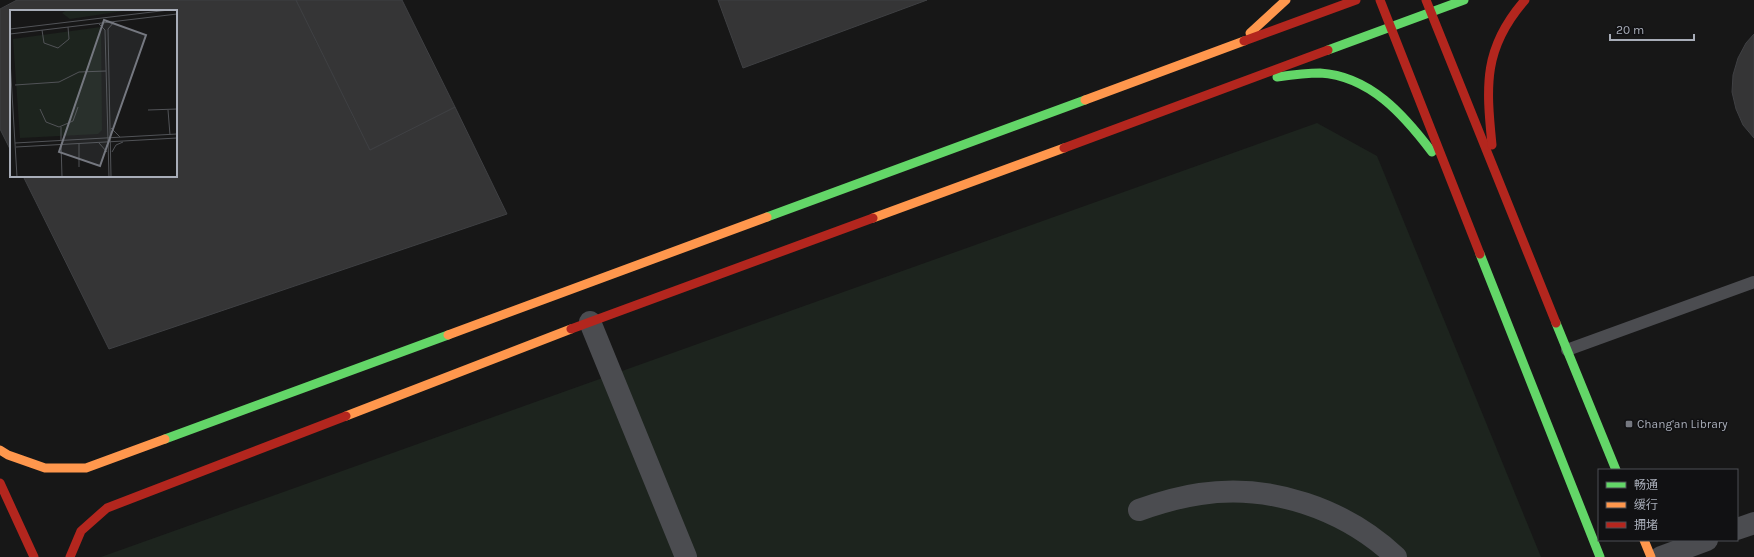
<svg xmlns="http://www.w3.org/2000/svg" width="1754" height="557" viewBox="0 0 1754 557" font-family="Karla,'Noto Sans SC',sans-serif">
<rect width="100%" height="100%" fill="#171717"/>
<polygon fill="#1d241e" points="1317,123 1377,156 1541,557 101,557"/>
<g fill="#353536" stroke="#3f4043">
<polygon points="17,0 296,0 370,150 455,107 507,214 109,349 23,176 176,176 176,11 11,11 11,151 0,129 0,9"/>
<polygon points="296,0 402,0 455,107 370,150"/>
<polygon points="718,0 927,0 743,68"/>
<polygon points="1754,34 1754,138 1743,125 1736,109 1732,92 1733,75 1738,58 1746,43"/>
</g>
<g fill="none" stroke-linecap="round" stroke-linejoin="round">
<polyline stroke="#4b4c50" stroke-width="12" points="1567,350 1754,282"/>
<g stroke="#4b4c50" stroke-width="22">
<polyline points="590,322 686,557"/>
<path d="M1139,510c20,-7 40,-13 61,-16 70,-11 145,15 196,63"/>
<polyline points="1737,529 1754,523"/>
<polyline points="1661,557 1707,540"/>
</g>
<g stroke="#63d668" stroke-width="9">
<polyline points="1328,50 1464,0"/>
<path d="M1277,77c14,-2 29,-4 43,-4 50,3 84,42 112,79"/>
<polyline points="767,217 1085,100"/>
<polyline points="1480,254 1600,557"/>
<polyline points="1556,323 1616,470"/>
<polyline points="165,439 448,335"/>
</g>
<g stroke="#ff974d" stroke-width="9">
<polyline points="1250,33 1286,0"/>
<polyline points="1085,100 1244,41"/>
<polyline points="873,218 1064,148"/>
<polyline points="448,335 767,217"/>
<polyline points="346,416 571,329"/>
<polyline points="0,450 8,455 45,468 86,468 165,439"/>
<polyline points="1644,540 1651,557"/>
</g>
<g stroke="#b3261e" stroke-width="9">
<polyline points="1380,0 1480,254"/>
<polyline points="1426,0 1556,323"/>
<polyline points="1244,41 1356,0"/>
<path d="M1492,145c-6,-60 -9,-97 33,-145"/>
<polyline points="1064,148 1328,50"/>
<polyline points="571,329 873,218"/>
<polyline points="0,483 34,557"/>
<polyline points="70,557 81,531 107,508 346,416"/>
</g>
</g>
<rect fill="#757880" stroke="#111113" stroke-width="1.5" x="1625" y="420" width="8" height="8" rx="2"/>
<g text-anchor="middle" stroke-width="3" stroke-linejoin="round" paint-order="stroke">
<g font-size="12" fill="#a8adb8" stroke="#111113" text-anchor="start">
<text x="1637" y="428">Chang'an Library</text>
</g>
</g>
<g transform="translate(10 10)">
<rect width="167" height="167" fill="#171717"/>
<path d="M57,0h63l-60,9 -8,-6zM91,17l1,103 -4,4 -78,4 -7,-99z" fill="#1d241e"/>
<path fill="none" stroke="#515357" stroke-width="1" d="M89,14l6,6 4,147M0,19l159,-19M32,20l2,13 14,5 11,-9 -1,-12M0,24l167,-20M0,50l7,117M5,75l44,-3 20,-10 27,-1M30,99l6,13 13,5 14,-6 5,-14M138,100l29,-1M158,100l2,25M51,117v13M101,118l9,9M5,133l162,-9M69,133v24M89,133l8,9M51,134l1,33M6,137l161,-9M102,142l4,-7 7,-3M101,167l-3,-148 6,-7"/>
<path fill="#757880" fill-opacity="0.15" stroke="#757880" stroke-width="2" d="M94,10l42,15 -46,131 -41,-14z"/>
<rect width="167" height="167" fill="none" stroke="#a8adb8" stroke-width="2"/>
</g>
<rect x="1598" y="469" width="140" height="72" fill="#111113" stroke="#4d4f55"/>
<rect x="1606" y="482" width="20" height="6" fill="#63d668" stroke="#4d4f55"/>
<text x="1634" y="489" font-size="12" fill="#a8adb8">畅通</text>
<rect x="1606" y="502" width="20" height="6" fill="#ff974d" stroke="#4d4f55"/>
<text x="1634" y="509" font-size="12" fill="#a8adb8">缓行</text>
<rect x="1606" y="522" width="20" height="6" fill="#b3261e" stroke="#4d4f55"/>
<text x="1634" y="529" font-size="12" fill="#a8adb8">拥堵</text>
<path d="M1610 34v6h84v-6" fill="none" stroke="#a8adb8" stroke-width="2"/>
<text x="1616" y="34" font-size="12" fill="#a8adb8" stroke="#111113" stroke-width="3" paint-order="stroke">20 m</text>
</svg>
